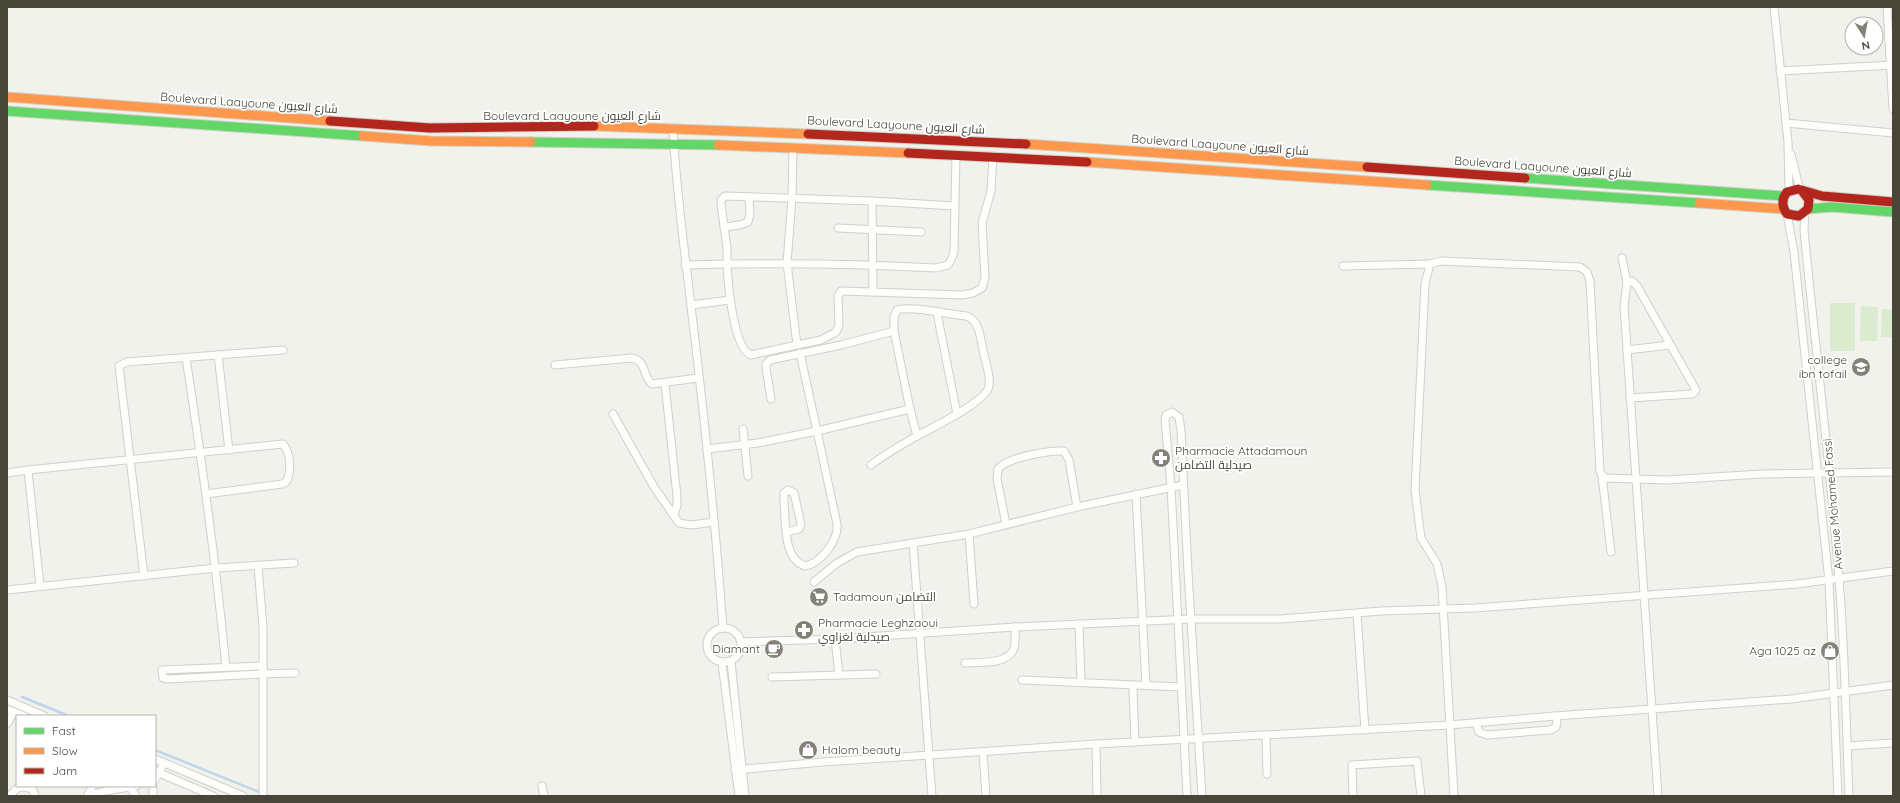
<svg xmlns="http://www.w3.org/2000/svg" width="1900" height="803" viewBox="0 0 1900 803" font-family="Quicksand,Cairo,sans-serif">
<rect width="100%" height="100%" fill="#f2f2ed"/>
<g fill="#dbebcf">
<rect x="1830" y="303" width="25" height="48"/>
<polygon points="1861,306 1878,307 1877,341 1860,341"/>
<polygon points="1882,309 1893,309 1893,337 1881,337"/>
</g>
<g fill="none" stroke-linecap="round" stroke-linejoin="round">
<g stroke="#c0d4ec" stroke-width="2.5">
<polyline points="22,697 69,716"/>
<polyline points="155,750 269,796"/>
</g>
<defs>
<g id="street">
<polyline points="1774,7 1788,142 1789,191"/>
<polyline points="1887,7 1893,109"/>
<polyline points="1780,71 1893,65"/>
<polyline points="1786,123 1893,133"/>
<path d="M673,128c3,60 11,118 18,178 13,107 24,214 32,322"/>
<path d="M793,148l-1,50 -5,65 10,82 -46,10c-18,-7 -23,-72 -24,-91 69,-1 139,0 209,4l12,-3 4,-7 2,-7 2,-97"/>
<polyline points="1791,154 1800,190"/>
<polyline points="872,201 873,292"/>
<path d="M1805,212l-1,18c11,116 26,232 35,349 6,72 7,145 10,217"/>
<polyline points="1787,214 1794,252 1829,581 1838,796"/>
<polyline points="724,227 740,225 748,222 750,214 749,197"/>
<polyline points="838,228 921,232"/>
<polyline points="1622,258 1627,282 1624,306 1658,796"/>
<polyline points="685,265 727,264 727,248 721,204 721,200 725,196 872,201 954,206"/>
<polyline points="1343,266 1430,264"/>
<polyline points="1627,282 1632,281 1637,286 1696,390 1695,392 1692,394 1630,398"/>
<polyline points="691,305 730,300"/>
<polyline points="937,313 957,414"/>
<polyline points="894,331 910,409"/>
<polyline points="797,345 821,340 836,332 839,325 838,296 841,291 962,295 973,293 982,288 985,277 982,223 991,191 993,156"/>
<polyline points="1627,350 1670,345"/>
<polyline points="218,355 229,450"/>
<path d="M186,358c16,103 30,206 40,309"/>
<path d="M555,365l76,-7c16,2 11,18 21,26l46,-6"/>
<polyline points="665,384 677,496 677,505 674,515"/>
<path d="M771,399l-5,-31v-4l4,-4 71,-15 53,-14v-14l3,-7c12,-5 55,5 70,6 13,6 13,21 16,34 2,11 8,25 6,36 -2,16 -60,43 -74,51 -15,9 -30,17 -44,28"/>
<polyline points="613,414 654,487 679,523 691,525 714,522"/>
<polyline points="743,429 748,476"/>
<polyline points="707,449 758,443 817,431 800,353"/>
<path d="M28,470l255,-26c8,10 9,27 3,38l-4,2 -76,10"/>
<polyline points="7,473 28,470 40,586"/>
<polyline points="1602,476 1611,552"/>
<polyline points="1136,494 1146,685"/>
<path d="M1006,524l-9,-45 1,-10 3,-3c12,-9 48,-16 63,-15l5,9 8,47"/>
<path d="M787,532l12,-3 2,-5 -7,-31 -6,-3 -4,3v11c2,19 -1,55 21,62 15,-2 34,-26 32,-42l-20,-93 93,-22 7,27"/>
<polyline points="969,534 974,604"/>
<polyline points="913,543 932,796"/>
<polyline points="258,566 263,628 263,674 295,673"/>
<polyline points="144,576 119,366 127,362 283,350"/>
<polyline points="814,582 837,563 857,552 969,534 1077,507 1183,485"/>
<polyline points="7,590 216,568 294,563"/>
<polyline points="1357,614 1365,730"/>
<polyline points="1079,624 1081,682"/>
<circle cx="724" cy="645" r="17"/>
<polyline points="835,639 839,675"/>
<polyline points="742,642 835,639 1015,627 1191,619 1281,619 1381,611 1475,608 1797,584 1893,571"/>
<polyline points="731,662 745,796"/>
<polyline points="722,663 739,796"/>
<path d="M965,663c14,-1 44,2 49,-15 2,-6 1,-15 1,-21"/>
<polyline points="263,666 162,670 163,678 168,679 263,674 263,796"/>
<polyline points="772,677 876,674"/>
<polyline points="1022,680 1181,687"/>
<polyline points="1133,690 1135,742"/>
<polyline points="7,700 44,716"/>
<polyline points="7,709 24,716"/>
<polyline points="1555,716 1791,699 1893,685"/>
<polyline points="7,724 14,712"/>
<polyline points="1266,736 1267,774"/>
<polyline points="1096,744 1097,796"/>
<polyline points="1847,746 1893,743"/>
<polyline points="983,752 986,796"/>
<polyline points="155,759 243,796"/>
<polyline points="735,770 823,762 1096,744 1449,725 1555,716 1557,721 1556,727 1550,730 1487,735 1479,732 1476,723"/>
<polyline points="155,771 213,796"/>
<polyline points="155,780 164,763"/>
<polyline points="129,786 136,796"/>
<polyline points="542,786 544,796"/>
<path d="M10,796c6,-9 13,-12 23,-6l2,6"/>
<polyline points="87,796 105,791 136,786"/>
<polyline points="87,796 93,786"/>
<polyline points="153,796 153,786"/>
<polyline points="1187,796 1171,487 1165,420 1166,415 1172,412 1179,417 1181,431 1188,572 1202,796"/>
<polyline points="1353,796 1352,765 1417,761 1421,796"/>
<polyline points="1454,796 1442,587 1437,564 1421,538 1415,490 1425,284 1430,264 1441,261 1580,267 1587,272 1590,281 1600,472 1605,478 1667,480 1761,474 1893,472"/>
</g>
<g id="fast">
<polyline points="7,111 363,136"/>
<polyline points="531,142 718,145"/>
<polyline points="1525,178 1783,196"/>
<polyline points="1427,185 1699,203"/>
<polyline points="1808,209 1832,207 1893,212"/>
</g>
<g id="slow">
<polyline points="7,97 330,121"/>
<polyline points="594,126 808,134"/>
<polyline points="363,136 431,141 531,142"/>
<polyline points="1026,144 1367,167"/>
<polyline points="718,145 908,153"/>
<polyline points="1087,162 1427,185"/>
<polyline points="1699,203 1783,209"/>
</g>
<g id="jam">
<polyline points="330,121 430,128 594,126"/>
<polyline points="808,134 1026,144"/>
<polyline points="908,153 1087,162"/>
<polyline points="1367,167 1525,178"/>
<path d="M1803,192l6,8 -1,9 -9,7 -12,-2c-5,-7 -6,-15 0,-22l11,-3 24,7 71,6"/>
</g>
</defs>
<use href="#street" stroke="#d0cfcb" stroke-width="9"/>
<use href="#fast" stroke="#d0cfc4" stroke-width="11"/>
<use href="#slow" stroke="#d0cfc4" stroke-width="11"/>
<use href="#jam" stroke="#d0cfc4" stroke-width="11"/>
<use href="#street" stroke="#fdfdfc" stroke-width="7"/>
<use href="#fast" stroke="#63d668" stroke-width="9"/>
<use href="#slow" stroke="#ff974d" stroke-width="9"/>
<use href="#jam" stroke="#b3261e" stroke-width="9"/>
</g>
<defs>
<symbol id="school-disc" viewBox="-11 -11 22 22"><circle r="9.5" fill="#848278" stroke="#fff"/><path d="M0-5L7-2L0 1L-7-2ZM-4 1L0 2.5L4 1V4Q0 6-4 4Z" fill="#fff"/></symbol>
<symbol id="pharmacy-disc" viewBox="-11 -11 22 22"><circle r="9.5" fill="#848278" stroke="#fff"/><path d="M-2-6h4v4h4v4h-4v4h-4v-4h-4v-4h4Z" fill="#fff"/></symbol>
<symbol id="supermarket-disc" viewBox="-11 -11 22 22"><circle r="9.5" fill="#848278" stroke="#fff"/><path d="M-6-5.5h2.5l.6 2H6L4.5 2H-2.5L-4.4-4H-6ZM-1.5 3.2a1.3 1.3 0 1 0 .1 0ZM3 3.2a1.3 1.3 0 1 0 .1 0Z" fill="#fff"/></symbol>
<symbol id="cafe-disc" viewBox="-11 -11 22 22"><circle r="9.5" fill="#848278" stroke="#fff"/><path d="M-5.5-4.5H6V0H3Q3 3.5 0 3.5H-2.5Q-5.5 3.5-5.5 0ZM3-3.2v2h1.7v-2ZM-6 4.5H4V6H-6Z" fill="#fff"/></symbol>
<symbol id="shop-disc" viewBox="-11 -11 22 22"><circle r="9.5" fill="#848278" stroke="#fff"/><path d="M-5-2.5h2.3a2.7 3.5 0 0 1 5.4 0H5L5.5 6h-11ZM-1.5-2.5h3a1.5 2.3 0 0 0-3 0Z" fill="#fff"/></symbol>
</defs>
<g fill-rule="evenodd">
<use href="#school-disc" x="1850" y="356" width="22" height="22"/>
<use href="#pharmacy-disc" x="1150" y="447" width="22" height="22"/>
<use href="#supermarket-disc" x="808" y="586" width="22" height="22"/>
<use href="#pharmacy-disc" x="793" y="619" width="22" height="22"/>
<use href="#cafe-disc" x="763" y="638" width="22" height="22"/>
<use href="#shop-disc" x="1819" y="640" width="22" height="22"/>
<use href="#shop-disc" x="797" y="739" width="22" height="22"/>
</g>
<g text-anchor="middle" stroke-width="3.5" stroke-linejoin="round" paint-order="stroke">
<g font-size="12" fill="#484539" stroke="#fff">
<text transform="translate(249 103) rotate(4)" y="4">Boulevard Laayoune شارع العيون</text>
<text x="572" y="120">Boulevard Laayoune شارع العيون</text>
<text transform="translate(896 125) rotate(3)" y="4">Boulevard Laayoune شارع العيون</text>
<text transform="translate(1220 145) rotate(4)" y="4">Boulevard Laayoune شارع العيون</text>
<text transform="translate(1543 167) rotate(4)" y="4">Boulevard Laayoune شارع العيون</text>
<text transform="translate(1833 504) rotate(-95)" y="4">Avenue Mohamed Fassi</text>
</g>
<g font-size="12" fill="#484539" stroke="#fff" text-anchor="start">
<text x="1847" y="364" text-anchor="end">college<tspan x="1847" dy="14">ibn tofail</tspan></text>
<text x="1175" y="455">Pharmacie Attadamoun<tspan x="1175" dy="14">صيدلية التضامن</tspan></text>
<text x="833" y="601">Tadamoun التضامن</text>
<text x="818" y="627">Pharmacie Leghzaoui<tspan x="818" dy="14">صيدلية لغزاوي</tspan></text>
<text x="760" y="653" text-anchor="end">Diamant</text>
<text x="1816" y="655" text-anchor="end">Aga 1025 az</text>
<text x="822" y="754">Halom beauty</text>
</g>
</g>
<rect width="1900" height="803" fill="none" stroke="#484539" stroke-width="16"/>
<rect x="16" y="715" width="140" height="72" fill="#ffffff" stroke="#b6b5b0"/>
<rect x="24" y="728" width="20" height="6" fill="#63d668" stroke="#b6b5b0"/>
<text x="52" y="735" font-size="12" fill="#484539">Fast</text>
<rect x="24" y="748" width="20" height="6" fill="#ff974d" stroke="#b6b5b0"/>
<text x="52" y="755" font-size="12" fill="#484539">Slow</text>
<rect x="24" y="768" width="20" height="6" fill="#b3261e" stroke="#b6b5b0"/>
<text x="52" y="775" font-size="12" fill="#484539">Jam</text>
<g transform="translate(1864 36) rotate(169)"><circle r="19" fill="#ffffff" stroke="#b6b5b0"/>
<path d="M0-3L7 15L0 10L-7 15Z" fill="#848278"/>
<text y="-6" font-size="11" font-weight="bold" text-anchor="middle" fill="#484539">N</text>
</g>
</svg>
